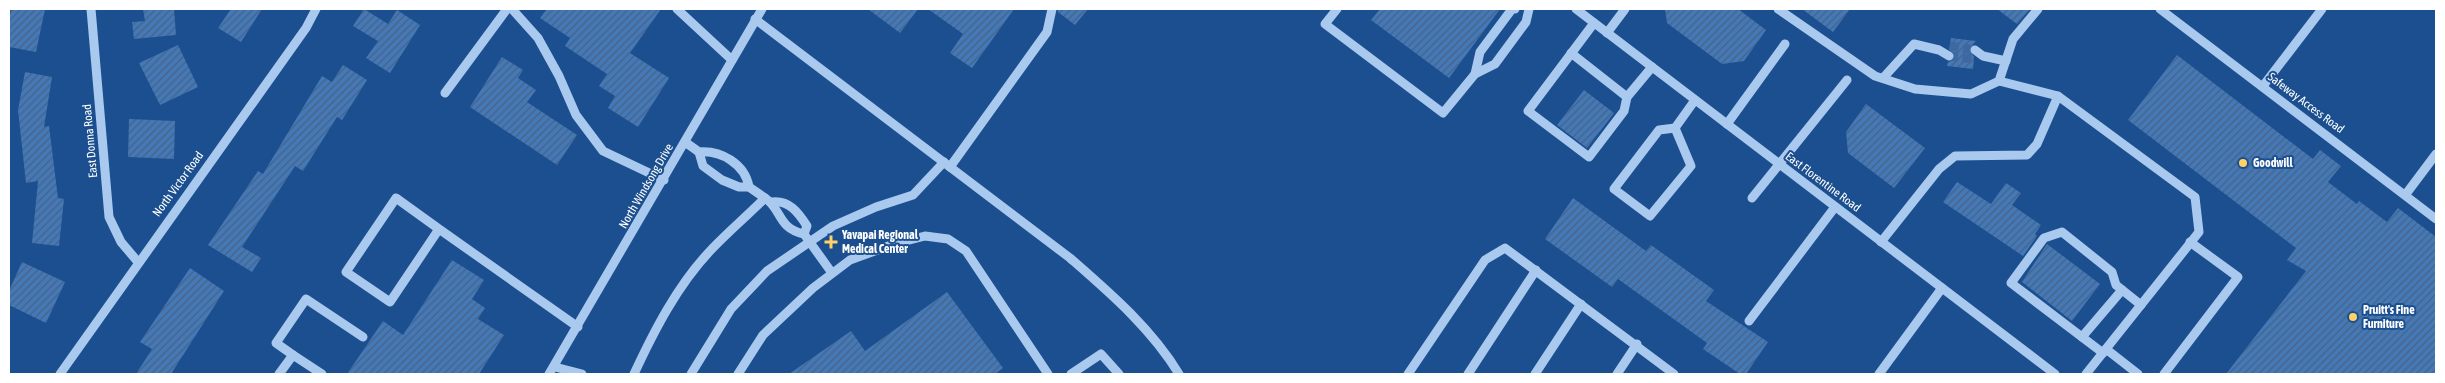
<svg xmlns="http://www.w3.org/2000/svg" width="2445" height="383" viewBox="0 0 2445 383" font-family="'Asap Condensed',sans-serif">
<defs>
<pattern id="building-hatch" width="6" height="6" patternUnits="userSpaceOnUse" patternTransform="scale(1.25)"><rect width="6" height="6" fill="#4478b7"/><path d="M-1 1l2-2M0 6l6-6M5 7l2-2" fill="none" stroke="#486282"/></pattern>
</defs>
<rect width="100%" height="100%" fill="#1b4f8f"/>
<g fill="url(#building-hatch)">
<polygon points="11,9 45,9 36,52 9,47 9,21"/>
<polygon points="143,9 174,9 176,35 134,39 132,22 145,21"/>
<polygon points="231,9 262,9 241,42 218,28"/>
<polygon points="364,9 388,24 397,10 420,25 390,73 366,58 378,41 353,26"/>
<polygon points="547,9 661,9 630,53 669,78 638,127 608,108 615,96 599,86 607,74 565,46 570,38 540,18"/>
<polygon points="868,9 918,9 900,33"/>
<polygon points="928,9 1014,9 972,68 950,53 963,34"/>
<polygon points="1058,9 1088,9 1075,25 1058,12"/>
<polygon points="1380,9 1500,9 1449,78 1371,20"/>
<polygon points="1665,9 1738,9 1766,30 1744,61 1722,64 1667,23"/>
<polygon points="1802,9 1850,9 1833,32"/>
<polygon points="1997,9 2030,9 2017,24"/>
<polygon points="1951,38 1976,41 1969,49 1974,57 1973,69 1947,66 1948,62 1952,61 1955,57 1949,49"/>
<polygon points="178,45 198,87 160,105 139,63"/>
<polygon points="2177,55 2313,159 2320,150 2341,166 2328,182 2357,204 2359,201 2387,222 2398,208 2436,237 2436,374 2226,374 2306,271 2287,260 2296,248 2128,120"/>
<polygon points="502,57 523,70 518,78 536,90 527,102 577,135 557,165 470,107"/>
<polygon points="343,65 367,80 342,120 337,117 303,171 295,166 242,247 261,258 252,272 208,245 258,171 263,174 322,76 332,82"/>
<polygon points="25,72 52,77 44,127 49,126 58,198 64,199 59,246 32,243 38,181 26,183 18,110"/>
<polygon points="1584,90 1614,113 1587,148 1557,125"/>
<polygon points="1866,104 1925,148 1894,188 1848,153 1846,132"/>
<polygon points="129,119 175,121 174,159 128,157"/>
<polygon points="1957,182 1991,204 2006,183 2021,193 2012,205 2041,225 2035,234 2037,236 2023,256 1943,202"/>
<polygon points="1573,198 1646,251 1651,245 1714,290 1706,301 1768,342 1746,374 1740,374 1703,349 1707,343 1618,279 1612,287 1545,239"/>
<polygon points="2047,244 2100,284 2072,321 2022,282"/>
<polygon points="452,260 484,280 472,299 485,308 478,319 504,335 479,374 347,374 383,321 403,335"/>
<polygon points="22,262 65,282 46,323 9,305 9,291"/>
<polygon points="190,268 224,291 171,374 136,374 152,349 140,342"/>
<polygon points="947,292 1003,368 995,374 789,374 851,331 865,351"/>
</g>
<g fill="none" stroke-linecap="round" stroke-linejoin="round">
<g stroke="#3d69a0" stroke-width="9" stroke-dasharray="9 4.5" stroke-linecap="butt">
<polyline points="1950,46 1975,50"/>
<polyline points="1949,56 1974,59"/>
</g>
<g stroke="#a9c9ee" stroke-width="9">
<polyline points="91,9 109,217 121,242 138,262"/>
<polyline points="512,9 538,38 559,76 576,115 603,151 664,180"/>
<polyline points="677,9 732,60"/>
<polyline points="1337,9 1325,24 1443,113 1475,74 1495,64 1526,22 1529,9"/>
<polyline points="1576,9 2055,374"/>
<polyline points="1778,9 1875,76 1915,89 1971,94 1999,81 2013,39 2038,9"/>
<polyline points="2160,9 2436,219"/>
<path d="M755,19l315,239c40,35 81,70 109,116"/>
<polyline points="1594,23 1528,111 1589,157 1624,111 1627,97 1652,67"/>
<polyline points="1607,33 1625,9"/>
<polyline points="1975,50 1983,56 2006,61"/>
<polyline points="1571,53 1627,97"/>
<polyline points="1475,74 1480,52 1512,9 1515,9"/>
<polyline points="1883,78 1914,44 1939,50 1949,56"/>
<polyline points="1999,81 2058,96 2195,197 2199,232 2086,374"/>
<polyline points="2263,86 2322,9"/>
<polyline points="445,93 507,9"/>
<polyline points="1727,124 1785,44"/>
<polyline points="1675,128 1691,166 1650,216 1614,189 1659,130 1675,128 1695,100"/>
<path d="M685,142l14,10c22,-2 46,12 50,35"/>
<polyline points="950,167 1047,32 1052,9"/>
<polyline points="2406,194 2436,154"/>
<path d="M765,198c17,11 12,30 39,36l28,39"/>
<polyline points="1752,198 1847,80"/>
<path d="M772,202c17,-2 26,10 35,24l-3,8"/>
<polyline points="439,229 396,198 346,272 390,302 439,229 578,327"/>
<polyline points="1881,242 1939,169 1955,156 2027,155 2037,144 2058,96"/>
<polyline points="1749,321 1835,207"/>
<polyline points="2082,337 2122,290"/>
<polyline points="2106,349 2138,374"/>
<polyline points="2103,353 2011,283 2044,238 2062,232 2112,272 2116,285 2141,305"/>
<polyline points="293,355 276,343 306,299 363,337"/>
<polyline points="555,367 582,374"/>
<polyline points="60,374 306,28 316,9"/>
<polyline points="279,374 293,355 322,374"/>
<polyline points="549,374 762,9"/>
<path d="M634,374c20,-43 43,-88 76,-123 17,-18 37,-35 55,-53l-16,-11h-10l-17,-7 -19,-14 -4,-14"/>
<polyline points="691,374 731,309 767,271 833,226 876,207 913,195 944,162"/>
<polyline points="738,374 763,335 813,288 850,260 894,244 925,236 948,239 966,251 1048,374"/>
<polyline points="1071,374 1101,354 1119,374"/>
<polyline points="1408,374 1485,260 1505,248 1674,374"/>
<polyline points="1468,374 1536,270"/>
<polyline points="1535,374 1581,304"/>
<polyline points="1617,374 1637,344"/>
<polyline points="1879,374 1942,288"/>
<polyline points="2164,374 2238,277 2190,242"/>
</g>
</g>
<g fill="#ffd166" stroke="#1b4f8f" stroke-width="2">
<circle cx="2243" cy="163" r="5"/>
<path d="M828.5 234.5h5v5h5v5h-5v5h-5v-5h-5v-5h5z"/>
<circle cx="2353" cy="317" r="5"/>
</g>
<g text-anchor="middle" stroke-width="4" stroke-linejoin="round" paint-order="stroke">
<g font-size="12" fill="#fff" stroke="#1b4f8f">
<text transform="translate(2306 103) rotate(37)" y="4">Safeway Access Road</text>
<text transform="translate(90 141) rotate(-95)" y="4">East Donna Road</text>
<text transform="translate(1823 182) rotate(37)" y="4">East Florentine Road</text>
<text transform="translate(178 184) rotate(-54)" y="4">North Victor Road</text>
<text transform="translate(646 186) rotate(-60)" y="4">North Windsong Drive</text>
</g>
<g font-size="12" font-weight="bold" fill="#fff" stroke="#1b4f8f" text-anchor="start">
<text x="2253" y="167">Goodwill</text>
<text x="842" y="239">Yavapai Regional<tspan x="842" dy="14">Medical Center</tspan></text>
<text x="2363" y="314">Pruitt's Fine<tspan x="2363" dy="14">Furniture</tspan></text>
</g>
</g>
<rect width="2445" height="383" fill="none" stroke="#ffffff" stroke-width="20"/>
</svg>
